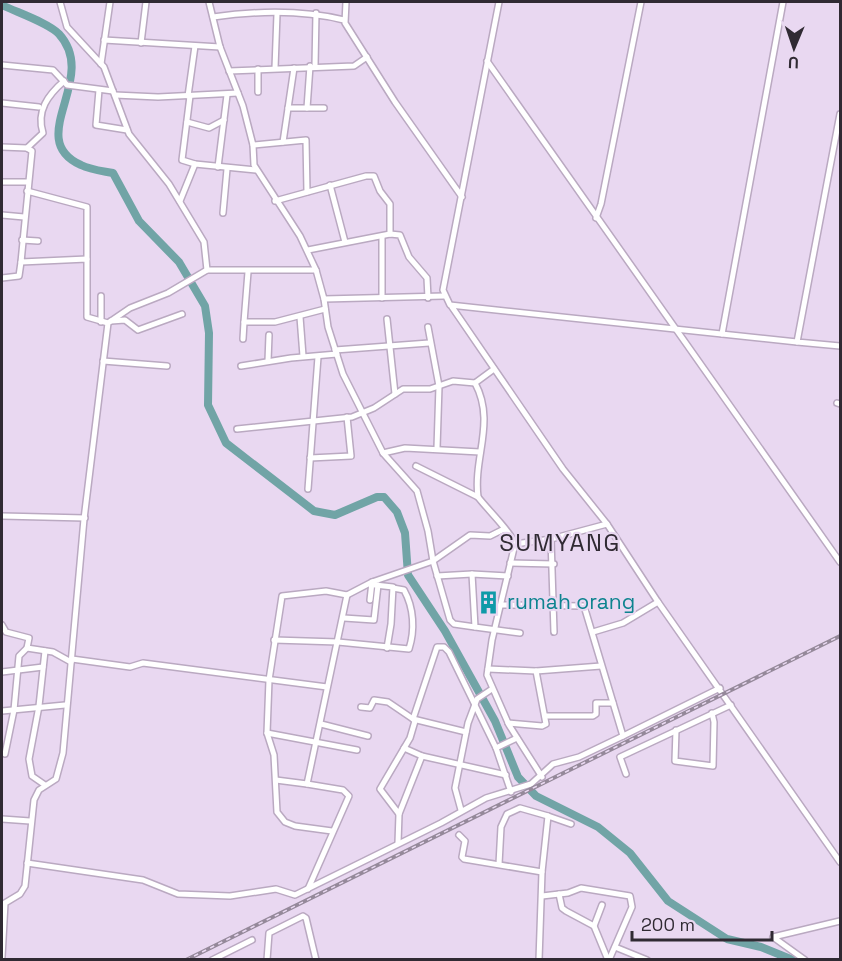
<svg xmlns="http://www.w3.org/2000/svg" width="842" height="961" viewBox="0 0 842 961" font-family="'Space Grotesk',sans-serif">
<rect width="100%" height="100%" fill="#e9d8f1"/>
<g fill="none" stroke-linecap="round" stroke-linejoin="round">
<path stroke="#71a4a6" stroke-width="8" d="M2,5c14,7 47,18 57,29 41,45 -36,105 22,131 10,5 22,6 32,8l26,48 40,41 26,44 4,27 -1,72 18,38 88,68 21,4 42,-18h7l13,15 8,21 3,42 37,56 50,90 23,56 18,19 62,31 32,26 38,48 59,38 34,8 32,13"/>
<defs>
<g id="minor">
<polyline points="60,2 67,27 104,67 129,134 169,184 204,242 207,270 316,270 324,299 444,296"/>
<polyline points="209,2 220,47 243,106 253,145 254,165 300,236 316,270"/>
<polyline points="346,2 345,23 395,102 462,197"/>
<polyline points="499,2 443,290 450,305 797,342"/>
<path d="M213,17c42,-6 90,-7 131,3"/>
<polyline points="104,40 220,47"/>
<polyline points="141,43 146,2"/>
<polyline points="487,61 840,562"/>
<polyline points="101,64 110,2"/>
<polyline points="2,65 53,70 67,85 113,91"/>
<polyline points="310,66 307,108 324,108"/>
<polyline points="315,66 316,13"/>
<polyline points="275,68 277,14"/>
<polyline points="229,71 354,66 367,57"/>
<polyline points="99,90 96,125 127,130"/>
<polyline points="258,92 258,69"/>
<polyline points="115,95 158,97 238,93"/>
<polyline points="188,96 195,46"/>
<polyline points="2,103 39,107"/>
<polyline points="288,108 307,108"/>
<polyline points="840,114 797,342 840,346"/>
<polyline points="187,122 209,128 224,120"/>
<polyline points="283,142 294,68"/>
<polyline points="253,145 306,140 307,192"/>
<polyline points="2,147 27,148 32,151 21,262 87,259 87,317 108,323"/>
<path d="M27,148l16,-15c-7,-22 5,-38 21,-52"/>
<polyline points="195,164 256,170"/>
<polyline points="218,167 227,95"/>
<polyline points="2,182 28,182"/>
<polyline points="330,185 345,242"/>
<polyline points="27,191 87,207 87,259"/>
<polyline points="180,201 195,164 182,160 190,96"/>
<polyline points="275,201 366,176 374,176 380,191 390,204 390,234"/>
<polyline points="223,213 227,169"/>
<polyline points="2,215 24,217"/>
<polyline points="596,218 601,204 641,2"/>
<polyline points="22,240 38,241"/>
<polyline points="308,250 390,234 400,235 409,257 427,278 428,298"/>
<polyline points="248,272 244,322 275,322 325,309"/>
<polyline points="2,278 19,276 21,262"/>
<polyline points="382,298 382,236"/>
<polyline points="324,299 328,327 343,374 383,453 417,491 428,531 433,561 372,582 347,595 326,591 282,596 269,680 267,733 274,755 277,812 285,822 295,826 332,831"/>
<polyline points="452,307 563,469 607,524 658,602 840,862"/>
<polyline points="300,317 303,356"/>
<polyline points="387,319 395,394"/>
<polyline points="111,321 125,320 138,330 182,314"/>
<polyline points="101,322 101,296"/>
<polyline points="428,327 439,386 437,448"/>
<polyline points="722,334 783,2"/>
<polyline points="243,339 244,322"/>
<polyline points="335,350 429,343"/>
<polyline points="103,361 167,366"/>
<polyline points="268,361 269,335"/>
<polyline points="241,366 291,358 337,354"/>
<path d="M475,383c21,39 -2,74 3,114 9,12 34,36 37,47l-23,96 -5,35 22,50 33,52"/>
<polyline points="837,403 840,404"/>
<polyline points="237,429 352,417 374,408 403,389 430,389 453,381 475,383 494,369"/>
<polyline points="383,453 405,448 480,452"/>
<polyline points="310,458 351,456 347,417"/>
<polyline points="416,466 478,497"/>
<polyline points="308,489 318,357"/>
<polyline points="2,516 85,518"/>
<polyline points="551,539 607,524"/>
<polyline points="515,544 551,539 554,632"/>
<polyline points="510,563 554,564"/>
<polyline points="437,576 472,574"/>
<polyline points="508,576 472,574 475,627 520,633"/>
<polyline points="373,582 375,585 393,587 391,624 387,648"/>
<polyline points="370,600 372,582"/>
<polyline points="344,618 374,620 378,585"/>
<polyline points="2,625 6,632 29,638 27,648 53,652 71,662"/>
<polyline points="475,627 454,624 450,620 433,561 470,535 490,536 504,529"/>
<polyline points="593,632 623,623 658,602"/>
<path d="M274,640l64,2 71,7c6,-19 5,-41 -5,-59l-11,-2"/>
<polyline points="45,651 39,706 29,759 32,776 45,785"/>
<polyline points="72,659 130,667 143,663 327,687"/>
<polyline points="488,669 536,671 601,666"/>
<polyline points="2,672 43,667"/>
<polyline points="361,707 370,708 374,700 388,702 413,719 466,732"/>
<polyline points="2,711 65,705"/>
<polyline points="545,716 593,716 596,714 596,703 613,703"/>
<polyline points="508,723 542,726 546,724 536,671"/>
<polyline points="321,724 368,736"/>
<polyline points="676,730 675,761 713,766 714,722 712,713"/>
<polyline points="267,733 357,750"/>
<polyline points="623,736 720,688"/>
<polyline points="404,748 422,756 506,775"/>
<polyline points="496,748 517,738"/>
<polyline points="5,754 14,710 19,656 27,648"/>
<polyline points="626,774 620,757 731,705"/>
<polyline points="276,780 307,784 347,595"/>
<polyline points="307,784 343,790 349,796 308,889"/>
<polyline points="461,810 455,788 468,723 477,699 492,689"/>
<polyline points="399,814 422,756"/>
<polyline points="2,819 30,821"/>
<polyline points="459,835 465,841 462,857 464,859 542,872"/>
<polyline points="398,843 399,814 380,789 410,738 415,721 413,719 437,647 444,647 449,652 496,748 511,792"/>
<polyline points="27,863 143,880 178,894 230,896 276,889 295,895 441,823 486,798 531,784 553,764 579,757 623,736 584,606 502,605"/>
<polyline points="499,864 501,827 507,814 520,808 548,816"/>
<polyline points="559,894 562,908 566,911 594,926 608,960"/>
<polyline points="542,896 568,893 581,888 630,896 632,907 609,960"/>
<polyline points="594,926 602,905"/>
<polyline points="615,947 647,960"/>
<polyline points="2,957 5,903 20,894 25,886 34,800 39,790 56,779 63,753 84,519 108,323 130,308 168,293 207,270"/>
<polyline points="212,960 252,940"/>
<polyline points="267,960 269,933 303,916 306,918 316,960"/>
<polyline points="539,960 542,872 548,816 571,824"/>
<polyline points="805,960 773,937 840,921"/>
</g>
</defs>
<use href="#minor" stroke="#baa9c1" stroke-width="8"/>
<use href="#minor" stroke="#fff" stroke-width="5"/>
<defs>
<polyline id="rail" points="186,960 840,636"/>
</defs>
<use href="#rail" stroke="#95899a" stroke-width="4"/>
<use href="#rail" stroke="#e9d8f1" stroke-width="1.5" stroke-dasharray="4.5" stroke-linecap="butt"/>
</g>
<defs>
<symbol id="building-bare" viewBox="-9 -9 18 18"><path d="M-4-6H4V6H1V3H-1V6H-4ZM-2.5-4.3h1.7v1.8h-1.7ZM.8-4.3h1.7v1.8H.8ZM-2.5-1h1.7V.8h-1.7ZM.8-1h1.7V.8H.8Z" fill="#0f9aa8" stroke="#e9d8f1" stroke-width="2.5" paint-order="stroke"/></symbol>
</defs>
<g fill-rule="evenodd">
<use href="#building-bare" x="472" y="586" width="33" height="33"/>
</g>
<g text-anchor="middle" stroke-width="4.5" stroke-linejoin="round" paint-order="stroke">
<g font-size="21" fill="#0d838f" stroke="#e9d8f1" text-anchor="start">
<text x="507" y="609">rumah orang</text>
</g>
<g font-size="24" letter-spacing="1.5" fill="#302a33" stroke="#e9d8f1">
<text x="560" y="551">SUMYANG</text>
</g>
</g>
<rect width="842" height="961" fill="none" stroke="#302a33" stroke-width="6"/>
<g transform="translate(794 48) rotate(182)" stroke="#e9d8f1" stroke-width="4.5" paint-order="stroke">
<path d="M0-4.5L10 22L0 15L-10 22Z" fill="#302a33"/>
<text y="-9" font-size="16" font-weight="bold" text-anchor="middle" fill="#302a33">U</text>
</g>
<path d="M632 931v9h140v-9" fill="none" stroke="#302a33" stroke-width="3"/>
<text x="641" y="931" font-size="18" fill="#302a33" stroke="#e9d8f1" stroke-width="4.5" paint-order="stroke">200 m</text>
</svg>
